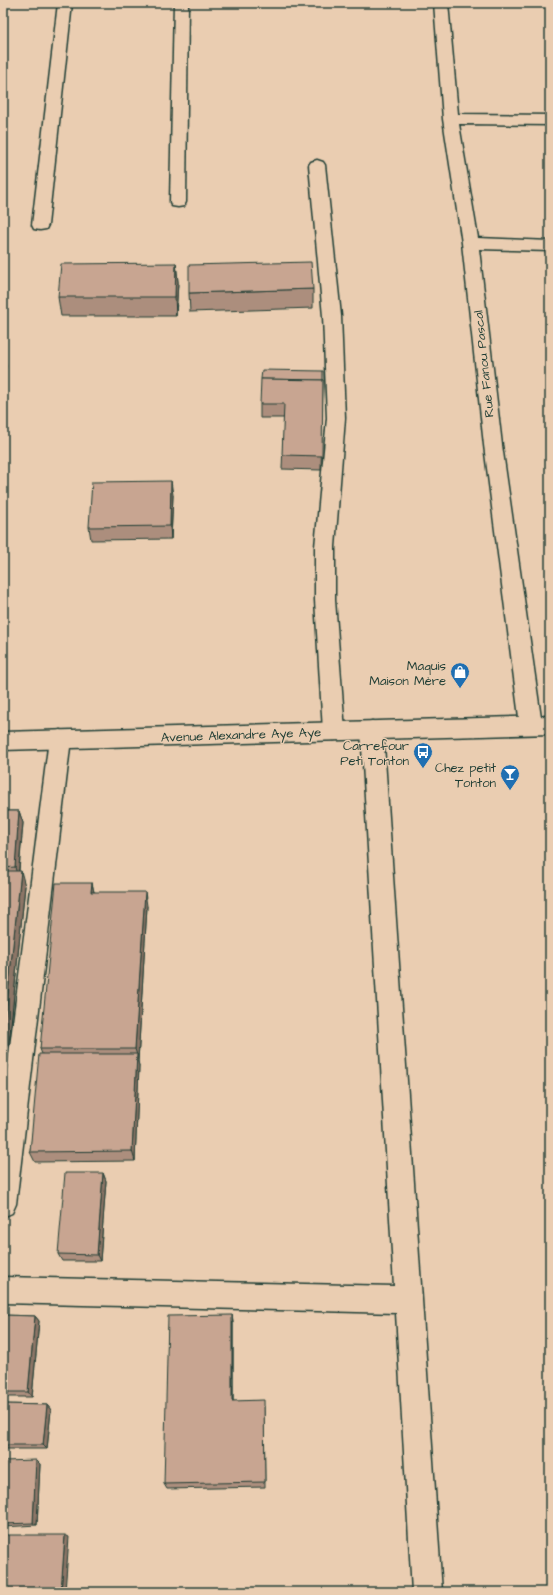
<svg xmlns="http://www.w3.org/2000/svg" width="553" height="1595" viewBox="0 0 553 1595" font-family="'Architects Daughter',sans-serif">
<rect width="100%" height="100%" fill="#eacdb1"/>
<filter id="ink" filterUnits="userSpaceOnUse"><feTurbulence type="fractalNoise" baseFrequency=".025" numOctaves="2"/><feDisplacementMap in="SourceGraphic" scale="8" xChannelSelector="R" yChannelSelector="G"/><feConvolveMatrix kernelMatrix="1 2 1 2 8 2 1 2 1" color-interpolation-filters="sRGB"/></filter>
<g filter="url(#ink)">
<g fill="none" stroke-linecap="round" stroke-linejoin="round">
<defs>
<g id="street">
<polygon points="58,3 72,3 48,225 46,229 40,230 34,229 32,225"/>
<polygon points="174,3 188,3 186,202 184,206 178,207 172,206 170,202"/>
<polygon points="434,3 448,3 458,114 550,115 550,125 459,124 478,238 550,241 550,251 479,249 502,445 542,725 539,731 531,734 523,731 520,725 484,445 462,243 443,119"/>
<polygon points="317,160 323,162 325,165 341,316 345,418 335,547 335,600 345,731 342,737 334,740 326,737 323,731 315,600 315,547 327,418 323,316 309,165 311,162"/>
<polygon points="372,721 380,724 383,730 442,1592 412,1592 396,1313 3,1303 3,1277 394,1286 361,730 364,724"/>
<polygon points="60,730 68,733 71,739 16,1204 12,1213 3,1217 3,1102 49,739 52,733"/>
</g>
<polygon id="secondary" points="550,716 550,734 3,750 3,732"/>
</defs>
<use href="#street" stroke="#1f3d34" stroke-width="3"/>
<use href="#secondary" stroke="#1f3d34" stroke-width="3"/>
<use href="#street" fill="#eacdb1" fill-rule="evenodd"/>
<use href="#secondary" fill="#eacdb1" fill-rule="evenodd"/>
</g>
<g fill="#ac8e7d" stroke="#1f3d34">
<polygon points="176,263 178,282 176,316 61,316 58,297"/>
<polygon points="313,289 313,308 190,312 189,293"/>
<polygon points="323,380 321,470 282,469 284,418 260,418 260,404"/>
<polygon points="173,495 171,539 91,540 89,527"/>
<polygon points="3,811 19,811 23,823 19,871 25,886 7,1063 3,1063"/>
<polygon points="92,883 94,892 147,906 138,1061 139,1066 135,1161 35,1162 30,1152 42,1054 40,1049"/>
<polygon points="103,1173 106,1181 100,1261 62,1261 58,1254"/>
<polygon points="3,1315 35,1316 39,1321 32,1397 3,1397"/>
<polygon points="232,1315 233,1323 233,1401 264,1406 265,1487 167,1489 164,1484"/>
<polygon points="3,1404 47,1405 51,1410 47,1449 3,1449"/>
<polygon points="3,1461 40,1464 37,1525 3,1527"/>
</g>
<g fill="#8c7466" stroke="#1f3d34">
<polygon points="176,263 178,282 176,316 175,297"/>
<polygon points="3,352 6,366 3,387"/>
<polygon points="171,481 173,495 171,539 170,526"/>
<polygon points="19,811 23,823 18,878 15,867"/>
<polygon points="21,871 25,886 7,1063 3,1054 3,1038"/>
<polygon points="92,883 95,897 91,892"/>
<polygon points="145,892 147,906 138,1061 139,1066 135,1161 132,1151 137,1055 135,1049"/>
<polygon points="103,1173 106,1181 100,1261 97,1255"/>
<polygon points="232,1315 233,1323 233,1407 232,1401"/>
<polygon points="35,1316 39,1321 32,1397 28,1392"/>
<polygon points="47,1405 51,1410 47,1449 43,1445"/>
<polygon points="36,1460 40,1464 37,1525 33,1523"/>
<polygon points="65,1535 69,1537 65,1592 61,1592"/>
</g>
<g fill="#c8a591" stroke="#1f3d34">
<polygon points="311,262 313,289 189,293 189,265"/>
<polygon points="176,263 175,297 58,297 61,264"/>
<polygon points="262,370 323,371 323,380 261,379"/>
<polygon points="261,379 323,380 322,456 282,455 284,404 260,404"/>
<polygon points="171,481 170,526 89,527 92,482"/>
<polygon points="3,811 19,811 15,867 3,868"/>
<polygon points="3,871 21,871 3,1038"/>
<polygon points="56,883 92,883 91,892 145,892 135,1049 40,1049"/>
<polygon points="39,1054 137,1054 132,1151 30,1152"/>
<polygon points="65,1173 103,1173 97,1255 58,1254"/>
<polygon points="3,1315 35,1316 28,1392 3,1392"/>
<polygon points="232,1315 232,1401 264,1400 265,1482 164,1484 168,1316"/>
<polygon points="3,1404 47,1405 43,1445 3,1445"/>
<polygon points="36,1460 33,1523 3,1524 3,1461"/>
<polygon points="3,1535 65,1535 61,1592 3,1592"/>
</g>
</g>
<defs>
<symbol id="shop-pin" viewBox="-11 -11 22 30"><path d="M0 17L-7.5 6A9.5 9.5 0 1 1 7.5 6Z" fill="#1f6fb2" stroke="#eacdb1"/><path d="M-5-2.5h2.3a2.7 3.5 0 0 1 5.4 0H5L5.5 6h-11ZM-1.5-2.5h3a1.5 2.3 0 0 0-3 0Z" fill="#fff"/></symbol>
<symbol id="bus-pin" viewBox="-11 -11 22 30"><path d="M0 17L-7.5 6A9.5 9.5 0 1 1 7.5 6Z" fill="#1f6fb2" stroke="#eacdb1"/><path d="M-5-6H5V4H4V6H2V4H-2V6H-4V4H-5ZM-3.5-4V0h7V-4ZM-3.5 1.2v1.5H-2V1.2ZM2 1.2v1.5H3.5V1.2Z" fill="#fff"/></symbol>
<symbol id="bar-pin" viewBox="-11 -11 22 30"><path d="M0 17L-7.5 6A9.5 9.5 0 1 1 7.5 6Z" fill="#1f6fb2" stroke="#eacdb1"/><path d="M-6-5H6L.8 .8V4.5H3.5V6h-7V4.5H-.8V.8Z" fill="#fff"/></symbol>
</defs>
<g fill-rule="evenodd">
<use href="#shop-pin" x="449" y="661" width="22" height="30"/>
<use href="#bus-pin" x="412" y="741" width="22" height="30"/>
<use href="#bar-pin" x="499" y="763" width="22" height="30"/>
</g>
<g text-anchor="middle" stroke-width="3" stroke-linejoin="round" paint-order="stroke">
<g font-size="13" fill="#1f3d34" stroke="#eacdb1">
<text transform="translate(483 364) rotate(-96)" y="5">Rue Fanou Pascal</text>
<text transform="translate(241 734) rotate(-2)" y="5">Avenue Alexandre Aye Aye</text>
</g>
<g font-size="13" fill="#1f3d34" stroke="#eacdb1" text-anchor="end">
<text x="446" y="670">Maquis<tspan x="446" dy="15">Maison Mère</tspan></text>
<text x="409" y="750">Carrefour<tspan x="409" dy="15">Peti Tonton</tspan></text>
<text x="496" y="772">Chez petit<tspan x="496" dy="15">Tonton</tspan></text>
</g>
</g>
<rect width="553" height="1595" fill="none" stroke="#eacdb1" stroke-width="16"/>
<rect x="8" y="8" width="537" height="1579" fill="none" stroke="#1f3d34" stroke-width="1.5" filter="url(#ink)"/>
</svg>
